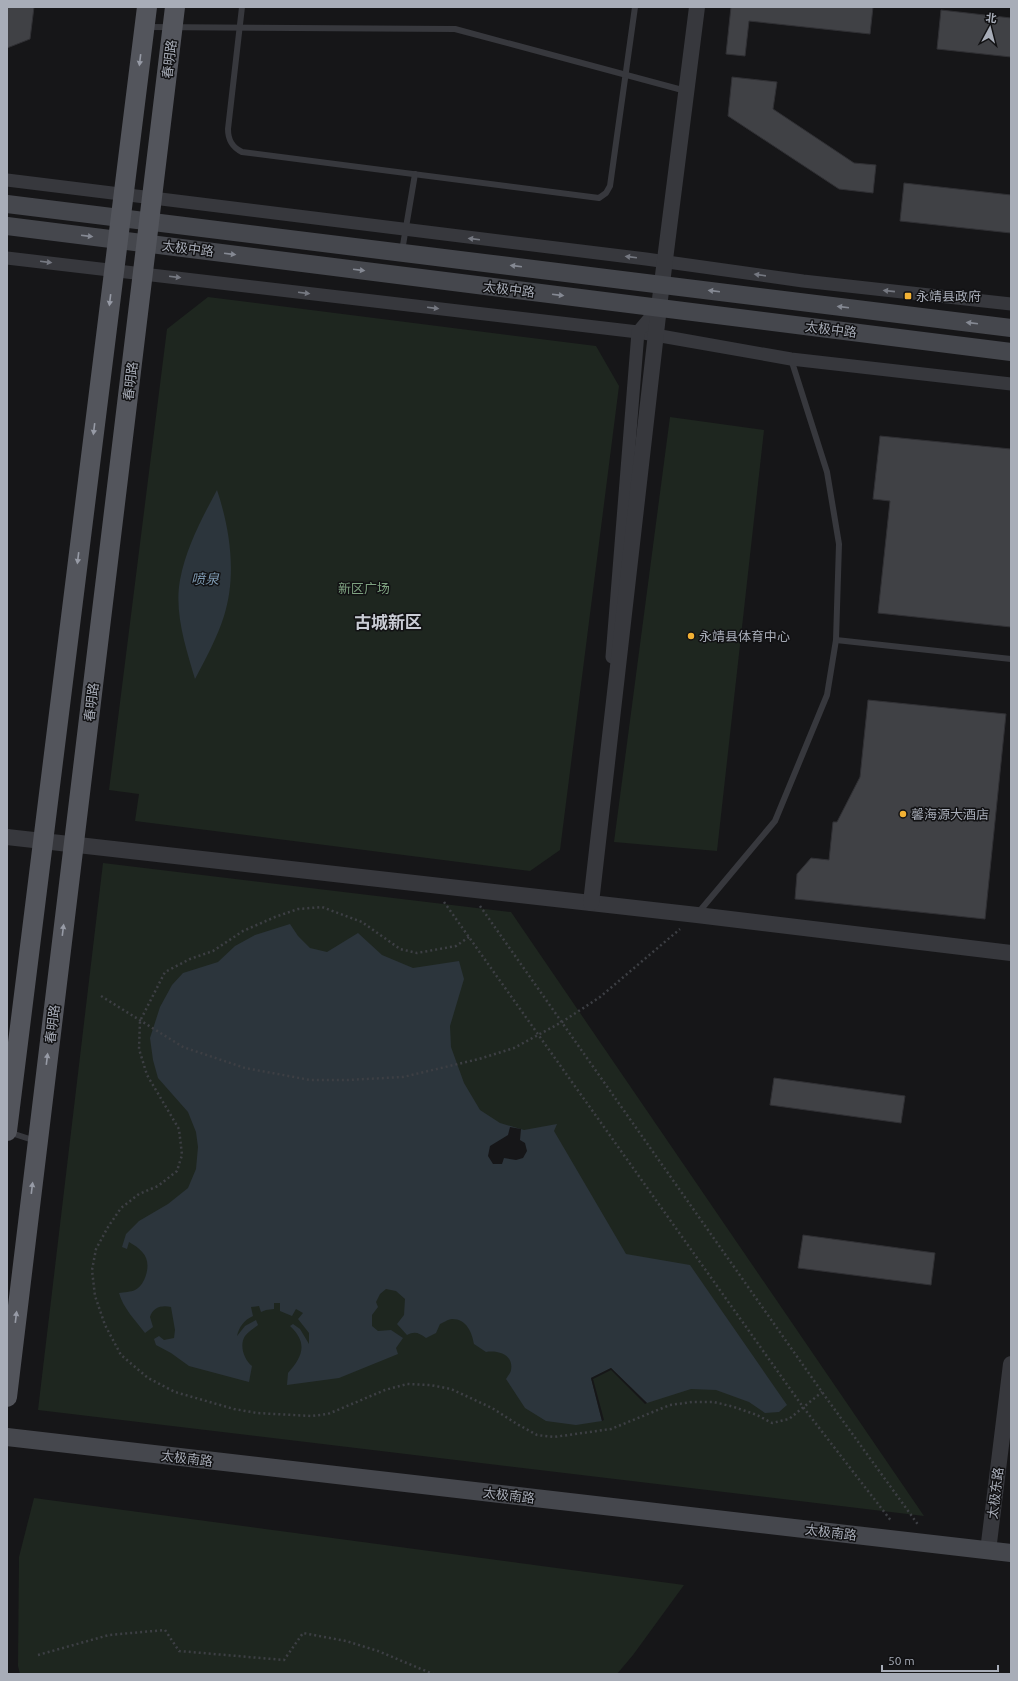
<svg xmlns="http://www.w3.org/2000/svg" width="1018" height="1681" viewBox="0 0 1018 1681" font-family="Ubuntu,'Noto Sans SC',sans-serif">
<rect width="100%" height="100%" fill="#161618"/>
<g fill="#1e261f">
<polygon points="208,297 596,346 619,386 560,850 530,871 135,821 139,794 109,790 167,329"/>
<polygon points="670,417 764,430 717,851 614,842"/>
<polygon points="103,863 511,912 924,1516 38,1410"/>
<polygon points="34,1498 684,1585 633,1655 617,1674 20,1674 18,1666 19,1557"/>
</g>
<g fill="#2c353c">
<path d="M217,490c13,39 20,85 7,126 -7,22 -18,42 -29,63 -9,-31 -21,-66 -15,-99 6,-32 22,-62 37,-90z"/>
<path d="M290,924l8,12 12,12 17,4 31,-19 24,22 31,13 46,-7 5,18 -14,47 1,21 13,36 16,27 20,13 24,7 33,-6 -3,7 72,123 64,11 97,140 -8,7 -14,1 -16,-11 -33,-12 -25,-1 -44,14 -36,-35 -20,10 11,43 -26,4 -30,-4 -21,-13 -19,-29c2,-3 5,-7 5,-9 3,-16 -14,-20 -25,-18l-12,-8c-2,-11 -7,-25 -22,-25 -4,0 -9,4 -12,5l-4,9 -10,5c-7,-5 -11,-7 -19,-3l-10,-11 7,-9 1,-16 -9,-8 -10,-2 -6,5 -4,8 2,5 -6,8v11l6,5 13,-1 12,8 -7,10 2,6 -59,24 -52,7 1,-12c15,-17 20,-30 2,-47l3,-2 7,5 9,15v-11l-11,-14 5,-6 -7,-4 -4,7 -12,-5v-8h-6v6l-8,1 -5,2 -2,-6 -8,1 2,9c-9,4 -14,11 -16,20l8,-10 11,-6 2,5c-4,3 -10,7 -13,11 -6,9 -1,24 7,30l-3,16 -60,-16 -18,-13 -15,-8 -2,-6 5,-3 5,4 10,-2 1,-8 -4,-23c-9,-2 -18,0 -21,10l3,10 -8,6c-9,-12 -22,-25 -26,-40 5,-1 12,-1 16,-3 6,-3 9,-9 11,-15 5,-17 -3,-25 -17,-33l-2,7 -5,-2 4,-13 13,-13 29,-17 20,-16 8,-19 2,-22 -2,-15 -8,-20 -30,-34 -5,-18 -3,-22 10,-31 12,-22 11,-12 35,-11 17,-16 20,-11z"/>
</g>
<g fill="#161618">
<polygon points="510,1127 521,1129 520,1140 525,1143 527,1151 523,1158 516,1160 504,1158 502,1164 493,1164 488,1156 490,1146 508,1135"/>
<polygon points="611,1368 647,1403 645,1404 611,1370 593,1379 604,1420 602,1421 591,1378"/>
</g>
<g fill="#404145" stroke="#303034">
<polygon points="7,7 34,7 30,39 7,48"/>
<polygon points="731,7 873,7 870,34 749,21 745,56 726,54"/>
<polygon points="941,10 1011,18 1011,57 937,49"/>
<polygon points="732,77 777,82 773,109 854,163 876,165 873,193 839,189 728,116"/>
<polygon points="904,183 1011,195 1011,233 900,221"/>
<polygon points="880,436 1011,449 1011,627 878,613 890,501 873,499"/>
<polygon points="868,700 1006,714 985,919 795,899 797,874 811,858 829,860 833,822 837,822 860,777"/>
<polygon points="774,1078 905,1096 901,1123 770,1105"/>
<polygon points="803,1235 935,1253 931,1285 798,1268"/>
</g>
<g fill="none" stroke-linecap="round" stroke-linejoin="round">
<g stroke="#3d3f44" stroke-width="2.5" stroke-dasharray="2 3" stroke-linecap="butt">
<polyline points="444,902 803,1407 892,1522"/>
<polyline points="480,906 822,1392 919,1526"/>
<polyline points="469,937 456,946 417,953 400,949 362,922 322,907 298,909 275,917 243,931 213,951 190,959 165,972 140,1021 139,1049 147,1075 179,1129 182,1155 177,1171 158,1186 139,1194 121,1208 108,1227 96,1249 92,1270 95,1296 105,1325 121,1355 148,1378 175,1392 234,1409 257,1413 311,1416 328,1414 385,1390 407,1384 430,1385 451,1389 492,1408 517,1424 537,1435 554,1437 611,1429 670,1405 692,1402 714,1402 734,1407 757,1415 772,1423 789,1419 822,1392"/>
<polyline points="101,996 183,1047 245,1068 310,1080 347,1080 403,1077 479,1059 514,1048 562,1022 600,997 680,929"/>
<polyline points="38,1655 109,1635 165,1630 179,1651 284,1660 303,1633 346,1641 378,1651 433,1674"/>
</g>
<g stroke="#37383d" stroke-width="6">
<path d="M242,7l-14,122c0,11 4,18 14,23l357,46 7,-5 4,-7 25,-179"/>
<polyline points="148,27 455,29 686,91"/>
<polyline points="402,251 415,174"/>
<polyline points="836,640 1011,659"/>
<polyline points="698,913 775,821 827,695 836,640 839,544 827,472 791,359"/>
<polyline points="8,1132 36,1141"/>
</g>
<g stroke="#37383d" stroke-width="13">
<polyline points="7,180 646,259 803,281 1011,304"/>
<polyline points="7,258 638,332 791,359 1011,384"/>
<polyline points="612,657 638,332 659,307"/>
</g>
<g stroke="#37383d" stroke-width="16">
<polyline points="7,837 697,915 1011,953"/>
<polyline points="591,903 659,307 697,7"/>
<polyline points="988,1551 1011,1364"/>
</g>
<g stroke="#45474d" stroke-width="18">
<polyline points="7,204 1011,328"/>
<polyline points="7,226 1011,352"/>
<polyline points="7,1437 1011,1553"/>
</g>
<g stroke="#53555c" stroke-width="20">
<polyline points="7,1131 147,7"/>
<polyline points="7,1397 175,7"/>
</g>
</g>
<defs><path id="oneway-solid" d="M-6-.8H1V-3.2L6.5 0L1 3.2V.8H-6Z"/></defs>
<g fill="#979ba6">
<use href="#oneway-solid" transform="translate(140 60) rotate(97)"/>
<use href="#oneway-solid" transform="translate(110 300) rotate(97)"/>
<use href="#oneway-solid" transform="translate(94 429) rotate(97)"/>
<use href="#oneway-solid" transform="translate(78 558) rotate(97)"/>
<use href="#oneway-solid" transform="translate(63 930) rotate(-83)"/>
<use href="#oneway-solid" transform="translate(47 1059) rotate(-83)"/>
<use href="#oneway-solid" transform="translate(32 1188) rotate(-83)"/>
<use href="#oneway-solid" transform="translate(16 1317) rotate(-83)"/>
</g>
<g fill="#858993">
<use href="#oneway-solid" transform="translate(87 236) rotate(7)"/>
<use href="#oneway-solid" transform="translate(230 254) rotate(7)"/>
<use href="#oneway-solid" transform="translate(516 266) rotate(-173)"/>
<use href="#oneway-solid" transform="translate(359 270) rotate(7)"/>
<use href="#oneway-solid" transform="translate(714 291) rotate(-173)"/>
<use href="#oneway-solid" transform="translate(558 295) rotate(7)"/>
<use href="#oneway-solid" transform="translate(843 307) rotate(-173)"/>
<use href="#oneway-solid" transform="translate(972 323) rotate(-173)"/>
</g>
<g fill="#757881">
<use href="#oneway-solid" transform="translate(474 239) rotate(-173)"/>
<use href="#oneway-solid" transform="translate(631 257) rotate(-173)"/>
<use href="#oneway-solid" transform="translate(46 262) rotate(7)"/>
<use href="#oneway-solid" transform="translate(760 275) rotate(-172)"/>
<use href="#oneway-solid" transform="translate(175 277) rotate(7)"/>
<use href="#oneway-solid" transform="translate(889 291) rotate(-174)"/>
<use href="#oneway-solid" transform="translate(304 293) rotate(7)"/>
<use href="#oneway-solid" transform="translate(433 308) rotate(7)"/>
</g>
<g fill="#f2b134" stroke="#111113" stroke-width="1.5">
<rect x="904" y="292" width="8" height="8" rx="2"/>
<circle cx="691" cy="636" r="4"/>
<circle cx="903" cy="814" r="4"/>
</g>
<g text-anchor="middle" stroke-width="3" stroke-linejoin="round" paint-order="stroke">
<g font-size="13" fill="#a8adb8" stroke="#111113">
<text transform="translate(169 59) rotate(-83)" y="5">春明路</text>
<text transform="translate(188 248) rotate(7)" y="5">太极中路</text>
<text transform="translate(509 289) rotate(7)" y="5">太极中路</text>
<text transform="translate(831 329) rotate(7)" y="5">太极中路</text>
<text transform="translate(130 381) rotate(-83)" y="5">春明路</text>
<text transform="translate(91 702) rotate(-83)" y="5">春明路</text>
<text transform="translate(52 1024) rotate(-83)" y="5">春明路</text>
<text transform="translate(187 1458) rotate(7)" y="5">太极南路</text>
<text transform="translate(995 1493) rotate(-83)" y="5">太极东路</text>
<text transform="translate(509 1495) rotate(7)" y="5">太极南路</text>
<text transform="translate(831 1532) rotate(7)" y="5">太极南路</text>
</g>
<g font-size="13" fill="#a8adb8" stroke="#111113" text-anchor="start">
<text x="916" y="301">永靖县政府</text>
<text x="699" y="641">永靖县体育中心</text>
<text x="911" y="819">馨海源大酒店</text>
</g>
<g font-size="13" fill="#7fa381" stroke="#111113">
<text x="364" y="593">新区广场</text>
</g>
<g font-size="14" font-style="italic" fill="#7f9bb3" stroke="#111113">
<text x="205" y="584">喷泉</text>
</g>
<g font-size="17" font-weight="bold" fill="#c9ccd4" stroke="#111113">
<text x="388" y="628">古城新区</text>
</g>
</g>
<rect width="1018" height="1681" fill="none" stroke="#a8adb8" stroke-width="16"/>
<g transform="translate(990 28) rotate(7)" stroke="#111113" stroke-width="3" paint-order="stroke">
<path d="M0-3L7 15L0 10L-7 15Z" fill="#a8adb8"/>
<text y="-6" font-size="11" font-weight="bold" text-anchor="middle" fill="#a8adb8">北</text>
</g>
<path d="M882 1665v6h116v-6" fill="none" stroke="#a8adb8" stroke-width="2"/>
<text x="888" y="1665" font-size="12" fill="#a8adb8" stroke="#111113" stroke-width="3" paint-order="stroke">50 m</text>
</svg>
